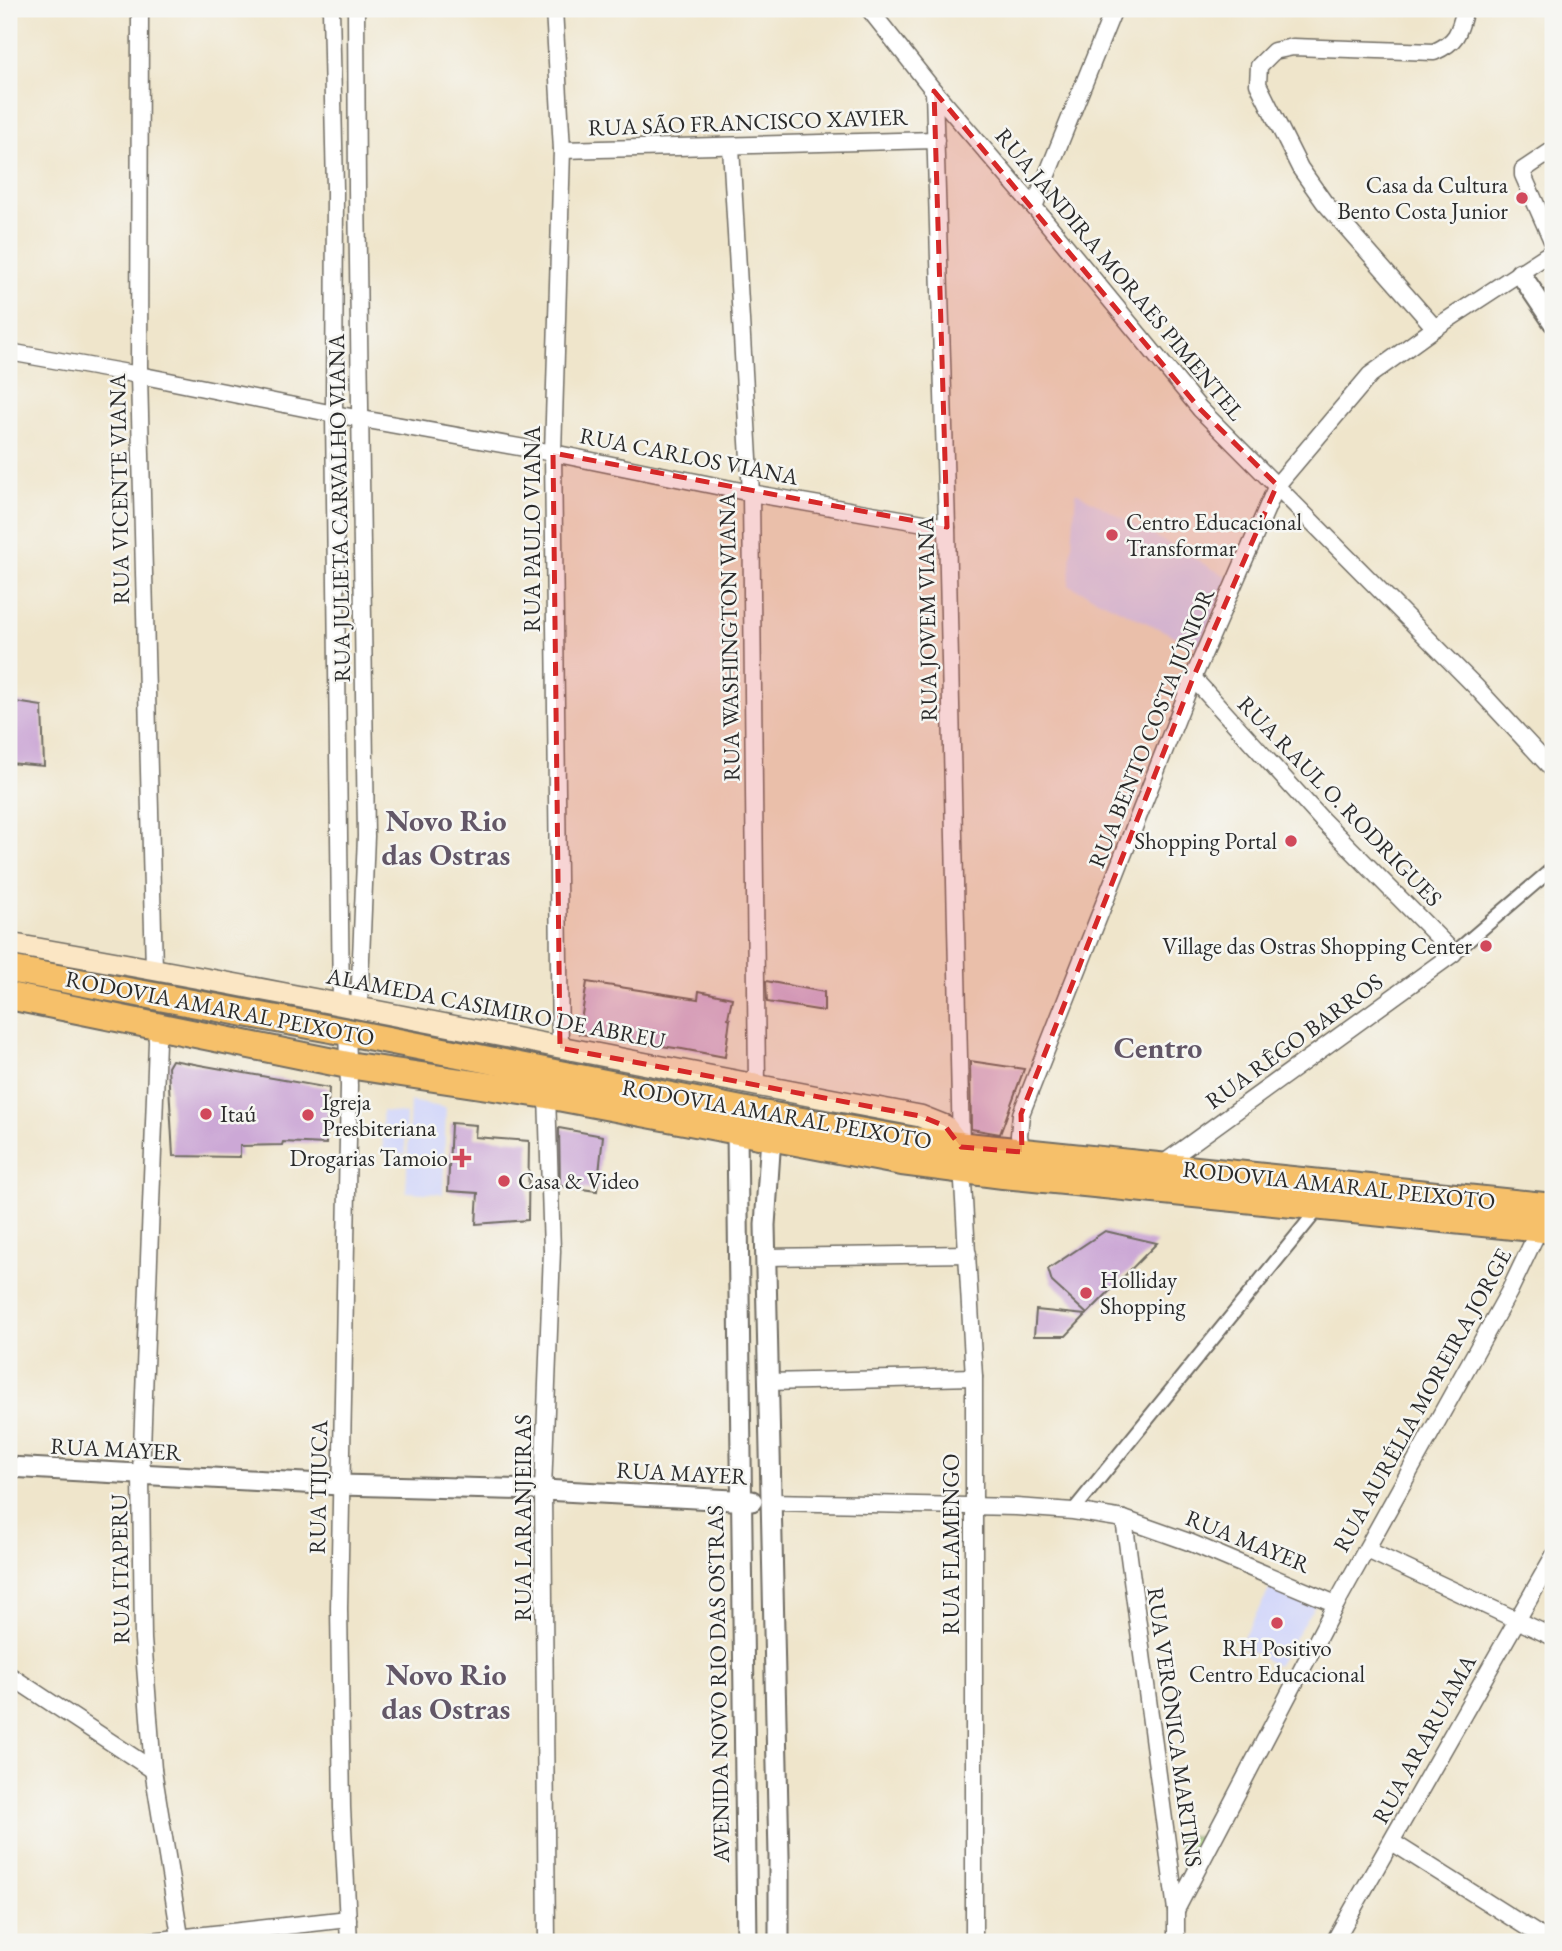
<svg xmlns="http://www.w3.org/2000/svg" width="1562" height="1951" viewBox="0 0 1562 1951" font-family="'EB Garamond',serif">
<rect width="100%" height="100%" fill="#f6f6f2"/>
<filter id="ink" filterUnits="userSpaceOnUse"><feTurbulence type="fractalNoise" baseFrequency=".0143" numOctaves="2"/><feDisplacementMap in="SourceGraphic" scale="14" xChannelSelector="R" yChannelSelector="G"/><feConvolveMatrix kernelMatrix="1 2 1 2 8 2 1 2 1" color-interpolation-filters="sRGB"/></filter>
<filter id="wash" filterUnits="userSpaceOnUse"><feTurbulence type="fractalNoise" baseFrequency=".00686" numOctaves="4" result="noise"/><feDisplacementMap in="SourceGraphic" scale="28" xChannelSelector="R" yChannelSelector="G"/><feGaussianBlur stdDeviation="1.57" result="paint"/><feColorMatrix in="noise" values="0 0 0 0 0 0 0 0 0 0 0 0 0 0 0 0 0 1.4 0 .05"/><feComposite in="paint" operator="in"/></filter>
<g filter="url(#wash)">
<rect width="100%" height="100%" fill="#efe5cb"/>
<g fill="#d4d8f9">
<polygon points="1076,492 1229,578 1199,648 1069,585"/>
<polygon points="410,1101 446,1108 443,1194 406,1192"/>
<polygon points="382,1111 406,1114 405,1154 383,1153"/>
<polygon points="1273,1583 1317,1602 1277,1666 1239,1645"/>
</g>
<polygon fill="#acd681" stroke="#6c8056" stroke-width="2" points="1176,1834 1204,1838 1184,1872"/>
<g id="blocks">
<g fill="#cca8d6">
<polygon points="9,701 42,706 44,766 9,763"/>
<polygon points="766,981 824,992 824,1011 767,1002"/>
<polygon points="587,982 698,999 699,991 732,998 728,1018 730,1019 725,1057 682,1049 579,1034"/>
<polygon points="172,1060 329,1088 326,1144 283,1142 282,1145 240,1146 240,1157 173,1156 168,1067"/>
<polygon points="970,1061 1024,1069 1000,1134 971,1129"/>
<polygon points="451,1123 476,1125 475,1137 529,1141 528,1220 476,1224 478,1193 448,1191"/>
<polygon points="559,1128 603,1136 597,1191 560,1186"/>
<polygon points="1105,1231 1157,1243 1087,1314 1052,1282 1048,1269"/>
<polygon points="1036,1310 1086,1315 1066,1336 1034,1336"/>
</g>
</g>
</g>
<g filter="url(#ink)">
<use href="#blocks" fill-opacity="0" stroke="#706c63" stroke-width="2"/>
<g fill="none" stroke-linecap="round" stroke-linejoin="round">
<defs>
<g id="pedestrian">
<polyline points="1454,953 1553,868"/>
<polyline points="1073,1511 1319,1208"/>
</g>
<g id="minor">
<polyline points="140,9 139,375 154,969"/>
<polyline points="331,9 335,189 334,414 341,1004"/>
<polyline points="356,9 357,189 366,836 359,1007"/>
<polyline points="554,9 562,150 553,453 560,1048"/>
<polyline points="869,9 934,91 1034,207 1200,409 1476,687 1553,770"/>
<polyline points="934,91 947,527 961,1147 974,1377 974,1942"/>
<polyline points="731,147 751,493 757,1086"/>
<polyline points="562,150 936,140"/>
<polyline points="1553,150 1523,170 1523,175 1553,243"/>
<polyline points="1034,207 1114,9"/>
<path d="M1435,328l-111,-126 -24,-34 -42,-84 1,-18 15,-15 19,-4 141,5c23,-10 25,-19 31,-43"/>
<polyline points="9,352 139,375 334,414 553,453 751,493 947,527"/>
<polyline points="156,1025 157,1042 141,1476 143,1639 153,1770 181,1942"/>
<polyline points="347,1032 349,1086 339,1608 342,1808 349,1942"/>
<polyline points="547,1095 552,1251 543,1490 547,1942"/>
<polyline points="1022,1158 1019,1135 1021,1114 1193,678 1277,485 1370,375 1435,328 1553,251"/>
<polyline points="1160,1166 1454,953 1322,820 1193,678"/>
<polyline points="766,1257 968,1254"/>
<polyline points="768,1382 974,1377"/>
<polyline points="770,1502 1016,1507 1073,1511 1124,1519 1189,1542 1336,1604"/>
<polyline points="1124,1519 1176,1910 1176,1942"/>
<polyline points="1367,1550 1553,1637"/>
<polyline points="9,1675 153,1770"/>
<polyline points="1392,1842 1550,1942"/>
<polyline points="1176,1910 1336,1604 1509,1292 1539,1229 1539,1223"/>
<polyline points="142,1942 348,1919"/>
<polyline points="1334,1942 1553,1557"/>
</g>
<g id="tertiary">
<polyline points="1520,273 1553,322"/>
<polyline points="737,1131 747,1942"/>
<polyline points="771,1137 765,1225 779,1856 779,1942"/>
<polyline points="9,1467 340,1485 543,1490 752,1501"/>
</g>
<path id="secondary" d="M9,944c305,52 607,116 911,172l25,10 16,21"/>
<g id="trunk">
<polyline points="9,969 347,1032 762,1114 909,1140 1553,1207"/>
<polyline points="9,996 348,1065 547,1095 902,1162 1003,1175 1553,1230"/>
</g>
</defs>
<use href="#pedestrian" stroke="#706c63" stroke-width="16"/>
<use href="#minor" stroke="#706c63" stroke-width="19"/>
<use href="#tertiary" stroke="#706c63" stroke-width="23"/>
<use href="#secondary" stroke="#706c63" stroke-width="24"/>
<use href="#trunk" stroke="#706c63" stroke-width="30"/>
<use href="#pedestrian" stroke="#fff" stroke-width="12"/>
<use href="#minor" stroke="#fff" stroke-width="16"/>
<use href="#tertiary" stroke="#fff" stroke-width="19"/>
<use href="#secondary" stroke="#fbe6c4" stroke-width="21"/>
<use href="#trunk" stroke="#f6c06b" stroke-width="26"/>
</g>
</g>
<path fill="#d62828" fill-opacity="0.2" stroke="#d62828" stroke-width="5" stroke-dasharray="14 9" stroke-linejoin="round" d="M934,91l266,318 77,76 -84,193 -172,436 1,38 -61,-5 -16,-21 -25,-10 -360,-68 -7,-595 394,74z"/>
<g fill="#d1495b" stroke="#f6f6f2" stroke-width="2.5">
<circle cx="1522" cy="198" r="7"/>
<circle cx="1112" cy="535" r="7"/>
<circle cx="1291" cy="841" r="7"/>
<circle cx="1486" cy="946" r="7"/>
<circle cx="206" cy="1114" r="7"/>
<circle cx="308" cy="1115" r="7"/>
<path d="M458.5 1147.5h7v7h7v7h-7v7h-7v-7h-7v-7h7z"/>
<circle cx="504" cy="1181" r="7"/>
<circle cx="1086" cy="1293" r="7"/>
<circle cx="1277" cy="1623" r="7"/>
</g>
<g text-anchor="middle" stroke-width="5" stroke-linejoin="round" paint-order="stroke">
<g font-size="23" fill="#2b2b2b" stroke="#f6f6f2">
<text transform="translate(748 122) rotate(-2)" y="8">RUA SÃO FRANCISCO XAVIER</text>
<text transform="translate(1120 274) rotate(50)" y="8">RUA JANDIRA MORAES PIMENTEL</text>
<text transform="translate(689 456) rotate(11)" y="8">RUA CARLOS VIANA</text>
<text transform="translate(119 489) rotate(-91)" y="8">RUA VICENTE VIANA</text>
<text transform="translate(339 508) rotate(-91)" y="8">RUA JULIETA CARVALHO VIANA</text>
<text transform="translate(532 529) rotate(-90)" y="8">RUA PAULO VIANA</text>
<text transform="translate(927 619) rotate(-91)" y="8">RUA JOVEM VIANA</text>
<text transform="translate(729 637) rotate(-91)" y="8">RUA WASHINGTON VIANA</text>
<text transform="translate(1151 728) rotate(-68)" y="8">RUA BENTO COSTA JÚNIOR</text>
<text transform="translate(1340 801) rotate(46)" y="8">RUA RAUL O. RODRIGUES</text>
<text transform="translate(220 1008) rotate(11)" y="8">RODOVIA AMARAL PEIXOTO</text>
<text transform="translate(496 1008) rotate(11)" y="8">ALAMEDA CASIMIRO DE ABREU</text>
<text transform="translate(1294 1041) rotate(-36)" y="8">RUA RÊGO BARROS</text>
<text transform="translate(777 1114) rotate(10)" y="8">RODOVIA AMARAL PEIXOTO</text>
<text transform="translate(1339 1185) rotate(6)" y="8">RODOVIA AMARAL PEIXOTO</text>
<text transform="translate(1422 1400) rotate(-61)" y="8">RUA AURÉLIA MOREIRA JORGE</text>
<text transform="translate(116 1449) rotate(3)" y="8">RUA MAYER</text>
<text transform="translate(682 1473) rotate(3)" y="8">RUA MAYER</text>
<text transform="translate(318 1487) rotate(-89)" y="8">RUA TIJUCA</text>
<text transform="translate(523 1518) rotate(-90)" y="8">RUA LARANJEIRAS</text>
<text transform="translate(1248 1541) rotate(22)" y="8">RUA MAYER</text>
<text transform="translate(951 1544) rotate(-90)" y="8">RUA FLAMENGO</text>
<text transform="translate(120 1569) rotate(-91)" y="8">RUA ITAPERU</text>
<text transform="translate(718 1684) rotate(-91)" y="8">AVENIDA NOVO RIO DAS OSTRAS</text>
<text transform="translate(1175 1727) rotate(82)" y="8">RUA VERÔNICA MARTINS</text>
<text transform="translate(1424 1739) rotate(-61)" y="8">RUA ARARUAMA</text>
</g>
<g font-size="23" fill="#2b2b2b" stroke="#f6f6f2" text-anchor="start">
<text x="1508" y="193" text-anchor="end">Casa da Cultura<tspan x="1508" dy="26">Bento Costa Junior</tspan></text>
<text x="1126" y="530">Centro Educacional<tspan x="1126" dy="26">Transformar</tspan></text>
<text x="1277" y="849" text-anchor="end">Shopping Portal</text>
<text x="1472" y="954" text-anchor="end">Village das Ostras Shopping Center</text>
<text x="322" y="1110">Igreja<tspan x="322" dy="26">Presbiteriana</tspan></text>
<text x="220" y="1122">Itaú</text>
<text x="448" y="1166" text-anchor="end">Drogarias Tamoio</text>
<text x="518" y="1189">Casa &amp; Video</text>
<text x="1100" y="1288">Holliday<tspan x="1100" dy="26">Shopping</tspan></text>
<text x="1277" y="1656" text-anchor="middle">RH Positivo<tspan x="1277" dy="26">Centro Educacional</tspan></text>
</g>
<g font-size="30" font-weight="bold" fill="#635767" stroke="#f6f6f2">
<text x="446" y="831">Novo Rio<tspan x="446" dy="34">das Ostras</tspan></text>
<text x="1158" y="1058">Centro</text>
<text x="446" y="1685">Novo Rio<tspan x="446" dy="34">das Ostras</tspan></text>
</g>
</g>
<rect width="1562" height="1951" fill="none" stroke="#f6f6f2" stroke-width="35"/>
</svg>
